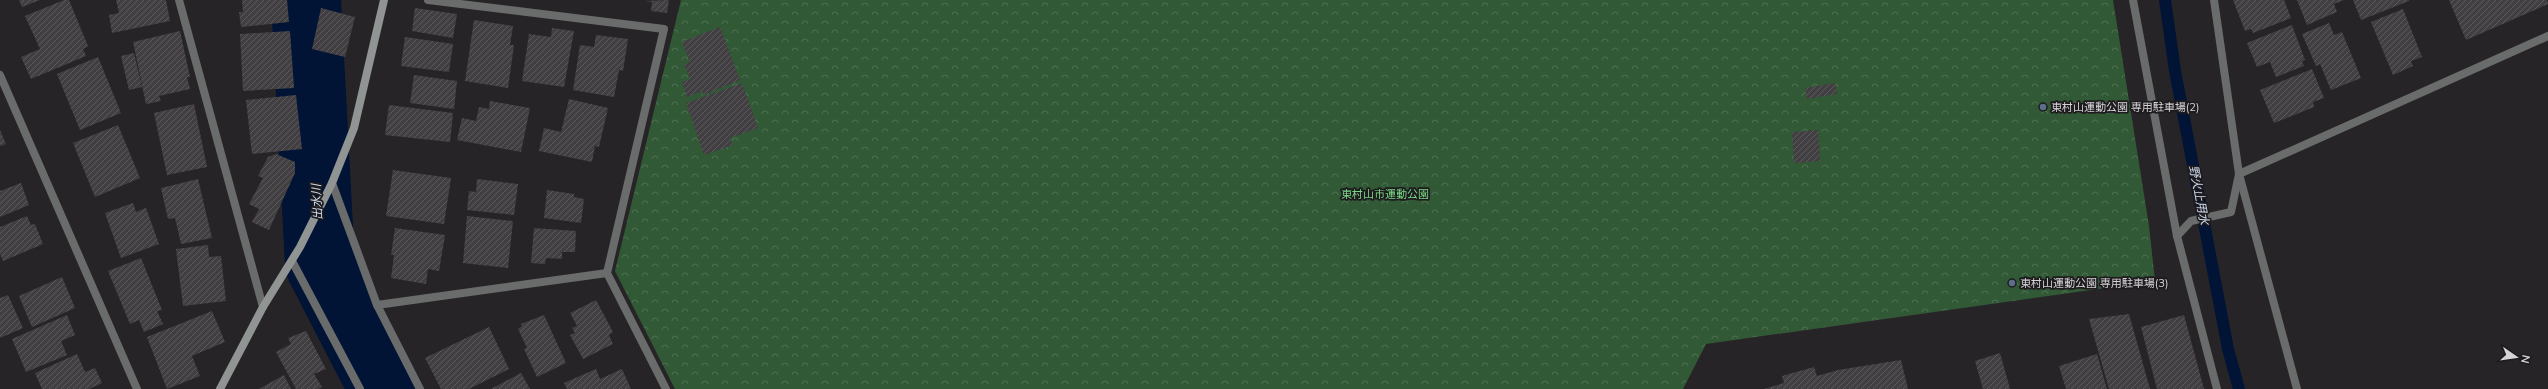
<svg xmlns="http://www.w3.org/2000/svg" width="2548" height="389" viewBox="0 0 2548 389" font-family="Mulish,'Noto Sans JP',sans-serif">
<defs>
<pattern id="forest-crowns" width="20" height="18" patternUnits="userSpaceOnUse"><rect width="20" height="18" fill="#315936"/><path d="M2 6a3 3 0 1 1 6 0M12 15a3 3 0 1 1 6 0" fill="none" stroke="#4e7052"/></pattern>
<pattern id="building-hatch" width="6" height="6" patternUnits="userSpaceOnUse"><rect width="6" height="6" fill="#413f42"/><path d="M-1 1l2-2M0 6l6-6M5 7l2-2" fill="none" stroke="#5c5a5c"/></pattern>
</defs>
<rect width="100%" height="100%" fill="#272428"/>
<polygon fill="url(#forest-crowns)" points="681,0 2113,0 2149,226 2155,281 1706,344 1683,389 675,389 615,271"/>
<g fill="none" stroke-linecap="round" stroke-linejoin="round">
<polyline stroke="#011435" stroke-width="12" points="2165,0 2175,71 2228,349 2239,389"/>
<polyline stroke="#011435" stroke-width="70" points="306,0 320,265 384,389"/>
</g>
<g fill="url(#building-hatch)">
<polygon points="19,0 40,0 22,7"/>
<polygon points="64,0 69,0 88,46 83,49 86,56 31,79 21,57 40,49 25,16"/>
<polygon points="116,0 166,0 170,21 112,33 109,15 119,13"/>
<polygon points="242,0 287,0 289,22 241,27 239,12 243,12"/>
<polygon points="669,0 667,13 651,11 652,2 645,1"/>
<polygon points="2233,0 2284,0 2291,18 2253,33 2251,29 2245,31"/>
<polygon points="2297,0 2344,0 2334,4 2337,12 2307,25"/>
<polygon points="2353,0 2409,0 2409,1 2361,20"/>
<polygon points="2449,0 2547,0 2548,4 2466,40"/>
<polygon points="321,8 355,17 345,57 312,49"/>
<polygon points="415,8 457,14 453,38 412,31"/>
<polygon points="2403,9 2422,57 2411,61 2413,66 2393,75 2371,22"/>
<polygon points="474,20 513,26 510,45 514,45 508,88 465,81"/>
<polygon points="2329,23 2334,35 2342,32 2361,78 2331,90 2320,64 2316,66 2302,34"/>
<polygon points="2292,25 2305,60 2302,61 2304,66 2276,77 2270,62 2257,67 2247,43"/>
<polygon points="720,27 740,80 704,95 702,91 687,97 682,82 690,79 684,64 690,62 682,42"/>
<polygon points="552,28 574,31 564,87 522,81 529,34 551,37"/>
<polygon points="180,31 190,77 187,77 190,89 159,96 161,101 146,104 133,42"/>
<polygon points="290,31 294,88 243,91 240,34"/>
<polygon points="596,35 628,39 623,71 619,70 614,97 573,90 580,45 594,47"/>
<polygon points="405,37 453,44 449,72 401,66"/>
<polygon points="134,53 142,87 129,90 121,56"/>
<polygon points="98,57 121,113 80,130 57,74"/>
<polygon points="2312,69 2324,98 2313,102 2314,107 2274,123 2260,90"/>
<polygon points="414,75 457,81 454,109 410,103"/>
<polygon points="742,83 758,128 730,138 733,145 704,155 686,103"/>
<polygon points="1835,83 1837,94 1807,99 1805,88"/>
<polygon points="296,95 302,149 252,154 246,100"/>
<polygon points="569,99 608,108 599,147 595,146 592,162 539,151 544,128 561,132"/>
<polygon points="490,101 530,108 521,152 457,140 462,118 476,121 479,107 489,109"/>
<polygon points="194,104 207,167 167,175 154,113"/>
<polygon points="389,105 453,113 450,142 385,135"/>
<polygon points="118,125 140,178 95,197 73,143"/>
<polygon points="0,130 6,144 0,146"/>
<polygon points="1818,130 1820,161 1794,163 1792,132"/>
<polygon points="276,154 295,162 295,173 269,230 252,222 259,209 249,204 263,178 258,176 268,157"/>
<polygon points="393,170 451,178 444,224 386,216"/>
<polygon points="198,179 212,238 181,244 175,218 168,219 161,188"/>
<polygon points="477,179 518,184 514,215 467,210 469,191 476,192"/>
<polygon points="21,183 29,205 0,217 0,191"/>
<polygon points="547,190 574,194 574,197 584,199 581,223 544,218"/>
<polygon points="133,203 136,212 146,208 159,244 121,258 105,213"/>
<polygon points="27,216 31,225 35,224 43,244 3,261 0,254 0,227"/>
<polygon points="467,216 513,221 508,268 463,263"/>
<polygon points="395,228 445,235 439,271 428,269 426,284 391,278 394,255 391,255"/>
<polygon points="534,228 576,231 575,252 562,252 562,259 546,258 545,264 531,263"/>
<polygon points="208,245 209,257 221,256 226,301 183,306 176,249"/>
<polygon points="141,258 162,310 157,311 163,324 144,332 139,320 130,324 108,271"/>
<polygon points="62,277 75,308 32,327 19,296"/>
<polygon points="8,295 23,328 0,338 0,298"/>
<polygon points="596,300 613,332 609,335 613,344 583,359 570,335 575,333 572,328 577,326 570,313"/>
<polygon points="212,311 225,342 192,356 200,376 167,389 147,337"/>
<polygon points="2129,314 2150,389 2109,389 2089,319"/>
<polygon points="67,315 75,335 61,341 67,355 26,372 12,339"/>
<polygon points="544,315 566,363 537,377 524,349 527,348 518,329 522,326 521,324"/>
<polygon points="2184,315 2204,389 2157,389 2141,327"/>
<polygon points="489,327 509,369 469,389 441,389 425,358"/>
<polygon points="306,331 326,369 314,374 322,387 318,389 296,389 276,352 291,344 288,338"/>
<polygon points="2000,353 2010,389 1983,389 1975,361"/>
<polygon points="77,354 85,372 95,368 102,383 89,389 42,389 35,373"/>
<polygon points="2097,354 2107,389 2066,389 2059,366"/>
<polygon points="1901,360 1908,389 1764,389 1784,383 1782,376 1814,367 1817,376 1838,370"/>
<polygon points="596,369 600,379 622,369 631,389 567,389 564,383"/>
<polygon points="521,373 530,389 491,389"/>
<polygon points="284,375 291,389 259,389"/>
</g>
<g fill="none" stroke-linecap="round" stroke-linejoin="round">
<g stroke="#6a6c6b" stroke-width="8">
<polyline points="179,0 263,307"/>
<polyline points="428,0 664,29 607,273 666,389"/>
<polyline points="2133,0 2177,236 2217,389"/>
<polyline points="2214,0 2239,174 2297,389"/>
<polyline points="0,75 137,389"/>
<polyline points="332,183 377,305 420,389"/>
<polyline points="2177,236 2191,221 2231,212 2239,174 2548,36"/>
<polyline points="292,261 360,389"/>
<polyline points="377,305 607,273"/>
</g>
<polyline stroke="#909593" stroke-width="8" points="220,389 263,307 300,247 332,183 354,128 384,0"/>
</g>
<g fill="#5c6f8a" stroke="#1e1b1e" stroke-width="1.5">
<circle cx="2043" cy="107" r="4"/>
<circle cx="2012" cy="283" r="4"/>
</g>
<g text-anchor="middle" stroke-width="3.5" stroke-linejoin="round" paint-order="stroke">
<g font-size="11" fill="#d5d3d5" stroke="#1e1b1e" text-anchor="start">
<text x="2051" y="111">東村山運動公園 専用駐車場(2)</text>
<text x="2020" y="287">東村山運動公園 専用駐車場(3)</text>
</g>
<g font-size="11" fill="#78d986" stroke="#1e1b1e">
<text x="1385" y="198">東村山市運動公園</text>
</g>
<g font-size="12" font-style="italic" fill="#cddaed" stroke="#1e1b1e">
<text transform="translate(2199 195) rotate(79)" y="4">野火止用水</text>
<text transform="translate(317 202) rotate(-93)" y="4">出水川</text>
</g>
</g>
<g transform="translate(2516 357) rotate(103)" stroke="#1e1b1e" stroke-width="3" paint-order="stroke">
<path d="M0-3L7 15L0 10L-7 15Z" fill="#d5d3d5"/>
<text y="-6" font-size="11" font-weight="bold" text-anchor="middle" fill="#d5d3d5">N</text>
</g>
</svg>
